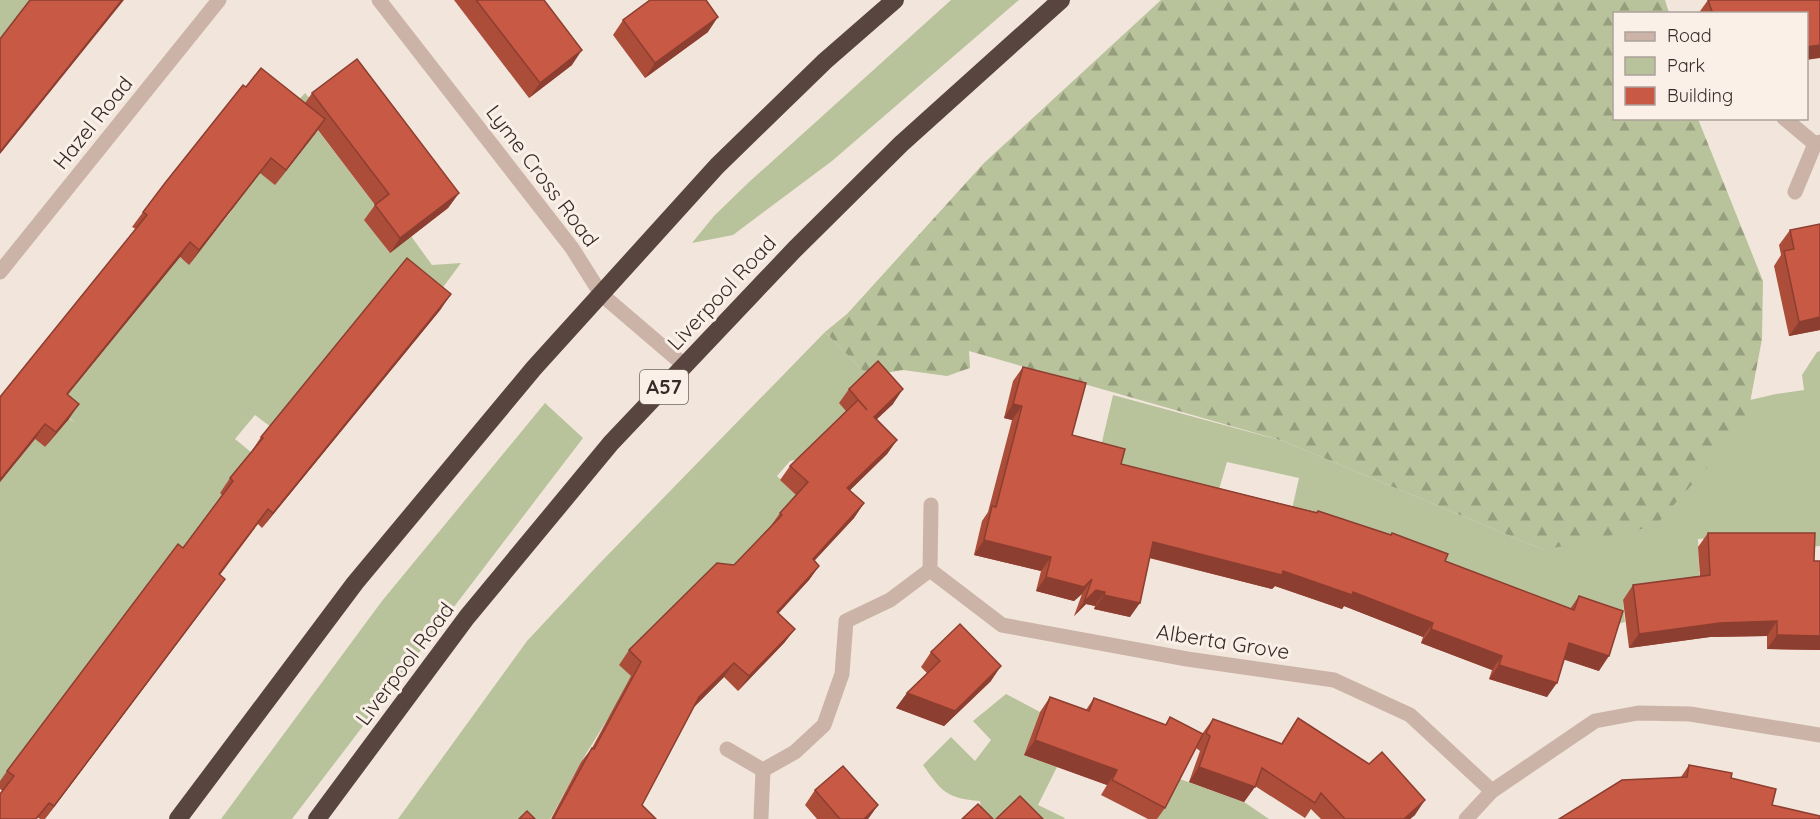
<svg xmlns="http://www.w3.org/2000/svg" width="1820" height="819" viewBox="0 0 1820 819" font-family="Quicksand,sans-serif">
<defs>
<pattern id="forest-firs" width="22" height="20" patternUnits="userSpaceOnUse" patternTransform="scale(1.5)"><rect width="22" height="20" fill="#b8c29b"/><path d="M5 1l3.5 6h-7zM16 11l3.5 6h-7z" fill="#969e7e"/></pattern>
</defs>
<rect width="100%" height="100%" fill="#f2e6dc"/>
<g fill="#b8c29b">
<polygon points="0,0 32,0 0,65"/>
<polygon points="951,0 1019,0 832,161 733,235 692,243 714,216 748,183"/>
<polygon points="305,93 311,100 301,108 378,209 365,220 389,252 411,236 432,265 461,263 432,302 271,427 255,415 235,439 252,453 253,521 172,562 0,782 0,482 35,439 45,447 69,419 76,423 56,409 177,255 189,264 230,213 275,126"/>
<polygon points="825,332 868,376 848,414 803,458 790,461 777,476 798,497 778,534 620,665 633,678 581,762 552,816 550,819 398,819 527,641 599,564"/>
<path d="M1820,351v195c-40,5 -81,-9 -122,-7l2,51 -77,10 2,22 -12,3 -324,-103 10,-44 -72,-16 -12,41 -117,-44 15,-64 170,46 261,109 206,-150 26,-6 28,-4 -2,-15 15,-23z"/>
<polygon points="545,403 583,438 292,819 221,819 382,601"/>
<path d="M1006,694l34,18 -16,43 33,12 -19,38 27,13 -1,1h-82l-2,-18c-34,-3 -38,-9 -57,-36l28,-28 24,24 16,-21 -18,-19z"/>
<polygon points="1177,778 1244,802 1269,819 1156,819"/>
</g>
<polygon fill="url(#forest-firs)" points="1161,0 1665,0 1669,13 1614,14 1614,118 1698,119 1763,281 1762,339 1746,424 1655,526 1544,550 1283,441 969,351 970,368 947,376 903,370 868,376 825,332 847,314 984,163"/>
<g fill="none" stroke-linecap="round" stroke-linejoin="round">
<g stroke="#cbb4a7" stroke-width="15">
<polyline points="379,0 572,248 601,294 684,365"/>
<polyline points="1784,118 1815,144 1820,142"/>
<polyline points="1795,192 1815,144"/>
<polyline points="0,272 219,0"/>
<polyline points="931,505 930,570 1002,625 1187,659 1334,680 1410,715 1492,791"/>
<polyline points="727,749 763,770 761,817"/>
<polyline points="763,770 795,752 824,725 842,674 846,621 890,600 930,570"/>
<polyline points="1466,819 1492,791 1595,721 1638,713 1690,714 1820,735"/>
</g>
<g stroke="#58453f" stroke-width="18">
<polyline points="178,819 355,583 534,368 717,166 825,61 895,0"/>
<polyline points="317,819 467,617 611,443 795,249 901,144 1061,0"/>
</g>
</g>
<g fill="#ac4d3a">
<polygon points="454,0 544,0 572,65 529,98"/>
<polygon points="1708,0 1820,0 1806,14 1698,14"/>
<polygon points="623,20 708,32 645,78 613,35"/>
<polygon points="246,87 305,103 312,93 459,193 448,208 390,253 364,220 375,205 318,130 275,185 260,173 189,265 180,257 68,394 69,419 45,447 35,439 0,482 0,397 136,229 132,227 143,212"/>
<polygon points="1820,224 1820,330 1789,336 1774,266 1781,255 1779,245 1790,230"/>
<polygon points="441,309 262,528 258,524 220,575 214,594 45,819 40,819 0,789 0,781 7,771 183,548 222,495 220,493 230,478 251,452 261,437"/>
<polygon points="1023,367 1072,435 1121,464 1316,512 1318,511 1390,535 1392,533 1445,561 1570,609 1579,596 1599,671 1564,659 1547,697 1489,679 1492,670 1421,643 1423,637 1344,606 1342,609 1275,586 1272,589 1149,558 1130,617 1094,609 1095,606 1086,604 1074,616 1082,594 1074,601 1036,591 1041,571 974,555 982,521 988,512 1012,420 1004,418 1013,381"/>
<polygon points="849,389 893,404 877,419 897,440 887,454 849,491 864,503 854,518 814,561 819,566 809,580 778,613 795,629 784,643 738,691 724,677 694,707 642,805 656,819 551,819 581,762 592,748 631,676 619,665 629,650 734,565 770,527 780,513 796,495 780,480 790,466 846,411 839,403"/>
<polygon points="1708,533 1814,561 1820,561 1820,650 1767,649 1767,636 1710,637 1629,648 1623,600 1633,585 1700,576 1698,547"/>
<polygon points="931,652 991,681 944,726 896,708 907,693 927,673 921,667"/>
<polygon points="1050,697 1086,710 1094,698 1165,725 1170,717 1202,734 1213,719 1281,744 1298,718 1415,815 1410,819 1321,819 1311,809 1305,818 1255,786 1244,802 1189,782 1200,751 1196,748 1165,808 1157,819 1148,819 1101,795 1107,785 1024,755 1040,712"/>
<polygon points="1689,765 1731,778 1681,777"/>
<polygon points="815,790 878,805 868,819 817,819 805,805"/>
</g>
<g fill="#8c3e30">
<polygon points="122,0 124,0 0,154 0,152"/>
<polygon points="718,17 708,32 645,78 655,63"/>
<polygon points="1820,45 1820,58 1806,60 1806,47"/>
<polygon points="582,50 572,65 529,98 540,83"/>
<polygon points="325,119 315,134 275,185 286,170"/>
<polygon points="271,158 260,173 189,265 199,250"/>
<polygon points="459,193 448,208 390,253 400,238"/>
<polygon points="190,242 180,257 56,409 67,394"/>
<polygon points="451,294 441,309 262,528 273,513"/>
<polygon points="1820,317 1820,330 1789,336 1799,322"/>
<polygon points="903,389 893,404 864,431 874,417"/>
<polygon points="79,404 69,419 45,447 56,432"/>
<polygon points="1013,404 1022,406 1012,420 1004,418"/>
<polygon points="45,424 35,439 0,482 0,480"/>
<polygon points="897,440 887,454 837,503 847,488"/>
<polygon points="864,503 854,518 802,574 813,559"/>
<polygon points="984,540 1051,557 1041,571 974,555"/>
<polygon points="1153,542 1283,571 1353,592 1433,623 1423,637 1344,606 1342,609 1275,586 1272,589 1143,556"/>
<polygon points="819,566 809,580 767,626 777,612"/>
<polygon points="1046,577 1092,579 1082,594 1074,601 1036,591"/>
<polygon points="225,579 185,633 45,819 54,806"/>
<polygon points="1096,590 1105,592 1095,606 1086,604 1074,616 1084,602"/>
<polygon points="1104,595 1140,603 1130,617 1094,609"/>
<polygon points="1777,621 1767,636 1710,637 1629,648 1639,634 1720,623"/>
<polygon points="795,629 784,643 738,691 749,676"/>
<polygon points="1431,629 1502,656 1492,670 1421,643"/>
<polygon points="1777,635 1820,636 1820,650 1767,649"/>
<polygon points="1569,643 1609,656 1599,671 1559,658"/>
<polygon points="734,663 724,677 689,712 699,697"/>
<polygon points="1499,665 1557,683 1547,697 1489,679"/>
<polygon points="1001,666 991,681 944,726 896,708 907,693"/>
<polygon points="1035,740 1117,770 1107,785 1024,755"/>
<polygon points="1199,767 1255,787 1244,802 1189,782"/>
<polygon points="1425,800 1415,815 1410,819 1404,819"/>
<polygon points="878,805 868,819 864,819"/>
</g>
<g fill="#c85944" stroke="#8c3e30" stroke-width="1.5">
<polygon points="30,0 122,0 0,152 0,39"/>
<polygon points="476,0 544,0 582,50 540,83"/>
<polygon points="650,0 706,0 718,17 655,63 623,20"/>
<polygon points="1708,0 1820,0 1820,45 1806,47 1806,14 1713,14"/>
<polygon points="357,59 459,193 400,238 375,205 389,194 312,93"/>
<polygon points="261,68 325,119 286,170 271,158 199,250 190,242 67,394 79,404 56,432 45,424 0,480 0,397 147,215 143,212 165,183 243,85 246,87"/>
<polygon points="1820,224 1820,317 1799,322 1784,251 1794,249 1790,230"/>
<polygon points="407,258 451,294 273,513 268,509 219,574 225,579 54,806 49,803 36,819 0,819 0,794 14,776 7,771 178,544 183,548 233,481 230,478 263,438 261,437"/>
<polygon points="878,361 903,389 874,417 897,440 847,488 864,503 813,559 819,566 777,612 795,629 749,676 734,663 699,697 642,805 656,819 553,819 592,748 594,749 641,662 629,650 717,563 734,565 782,515 780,513 808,482 790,466 858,400 867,410 849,389"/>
<polygon points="1023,367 1086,383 1072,435 1125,449 1121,464 1317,513 1318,511 1391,535 1392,533 1448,554 1445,561 1574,610 1579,596 1623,611 1609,656 1569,643 1557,683 1499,665 1502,656 1431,629 1433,623 1353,592 1352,595 1283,571 1282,575 1153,542 1140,603 1104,595 1105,592 1096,590 1084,602 1092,579 1084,587 1046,577 1051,557 984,540 992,506 996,507 1022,406 1013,404"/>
<polygon points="1708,533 1815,533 1814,561 1820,561 1820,636 1777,635 1777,621 1720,623 1639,634 1633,585 1710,575"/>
<polygon points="960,624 1001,666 955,711 907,693 940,661 931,652"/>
<polygon points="1050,697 1089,711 1094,698 1166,725 1170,717 1203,734 1165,808 1112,780 1117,770 1035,740"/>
<polygon points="1298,718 1369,764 1382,752 1425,800 1404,819 1345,819 1321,793 1315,803 1262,768 1255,787 1199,767 1210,736 1206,733 1213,719 1282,744"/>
<polygon points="1689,765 1732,773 1731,778 1776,789 1772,805 1820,816 1820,819 1559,819 1622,780 1687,777"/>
<polygon points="843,766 878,805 864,819 840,819 815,790"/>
<polygon points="1020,796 1043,819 996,819"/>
<polygon points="978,804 993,819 962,819"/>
<polygon points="527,811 535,819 519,819"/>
</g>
<g text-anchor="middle" stroke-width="6" stroke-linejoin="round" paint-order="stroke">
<rect fill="#faf0e8" stroke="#726662" stroke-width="1.5" x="640" y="370" width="48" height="34" rx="4.5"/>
<g font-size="20" font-weight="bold" fill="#372b28">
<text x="664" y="394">A57</text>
</g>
<g font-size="21" fill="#372b28" stroke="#faf0e8">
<text transform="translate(93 123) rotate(-51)" y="7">Hazel Road</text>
<text transform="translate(542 176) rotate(53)" y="7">Lyme Cross Road</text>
<text transform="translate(722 293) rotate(-47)" y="7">Liverpool Road</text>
<text transform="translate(1223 642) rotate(9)" y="7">Alberta Grove</text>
<text transform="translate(405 664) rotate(-53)" y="7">Liverpool Road</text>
</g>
</g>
<rect x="1613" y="12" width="195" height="108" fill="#faf0e8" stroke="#aca19b" stroke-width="1.5"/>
<rect x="1625" y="32" width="30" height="9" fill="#cbb4a7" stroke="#aca19b" stroke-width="1.5"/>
<text x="1667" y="42" font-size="18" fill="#372b28">Road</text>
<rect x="1625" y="57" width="30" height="18" fill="#b8c29b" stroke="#aca19b" stroke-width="1.5"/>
<text x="1667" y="72" font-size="18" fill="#372b28">Park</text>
<rect x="1625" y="87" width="30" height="18" fill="#c85944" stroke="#aca19b" stroke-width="1.5"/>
<text x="1667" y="102" font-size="18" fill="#372b28">Building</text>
</svg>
